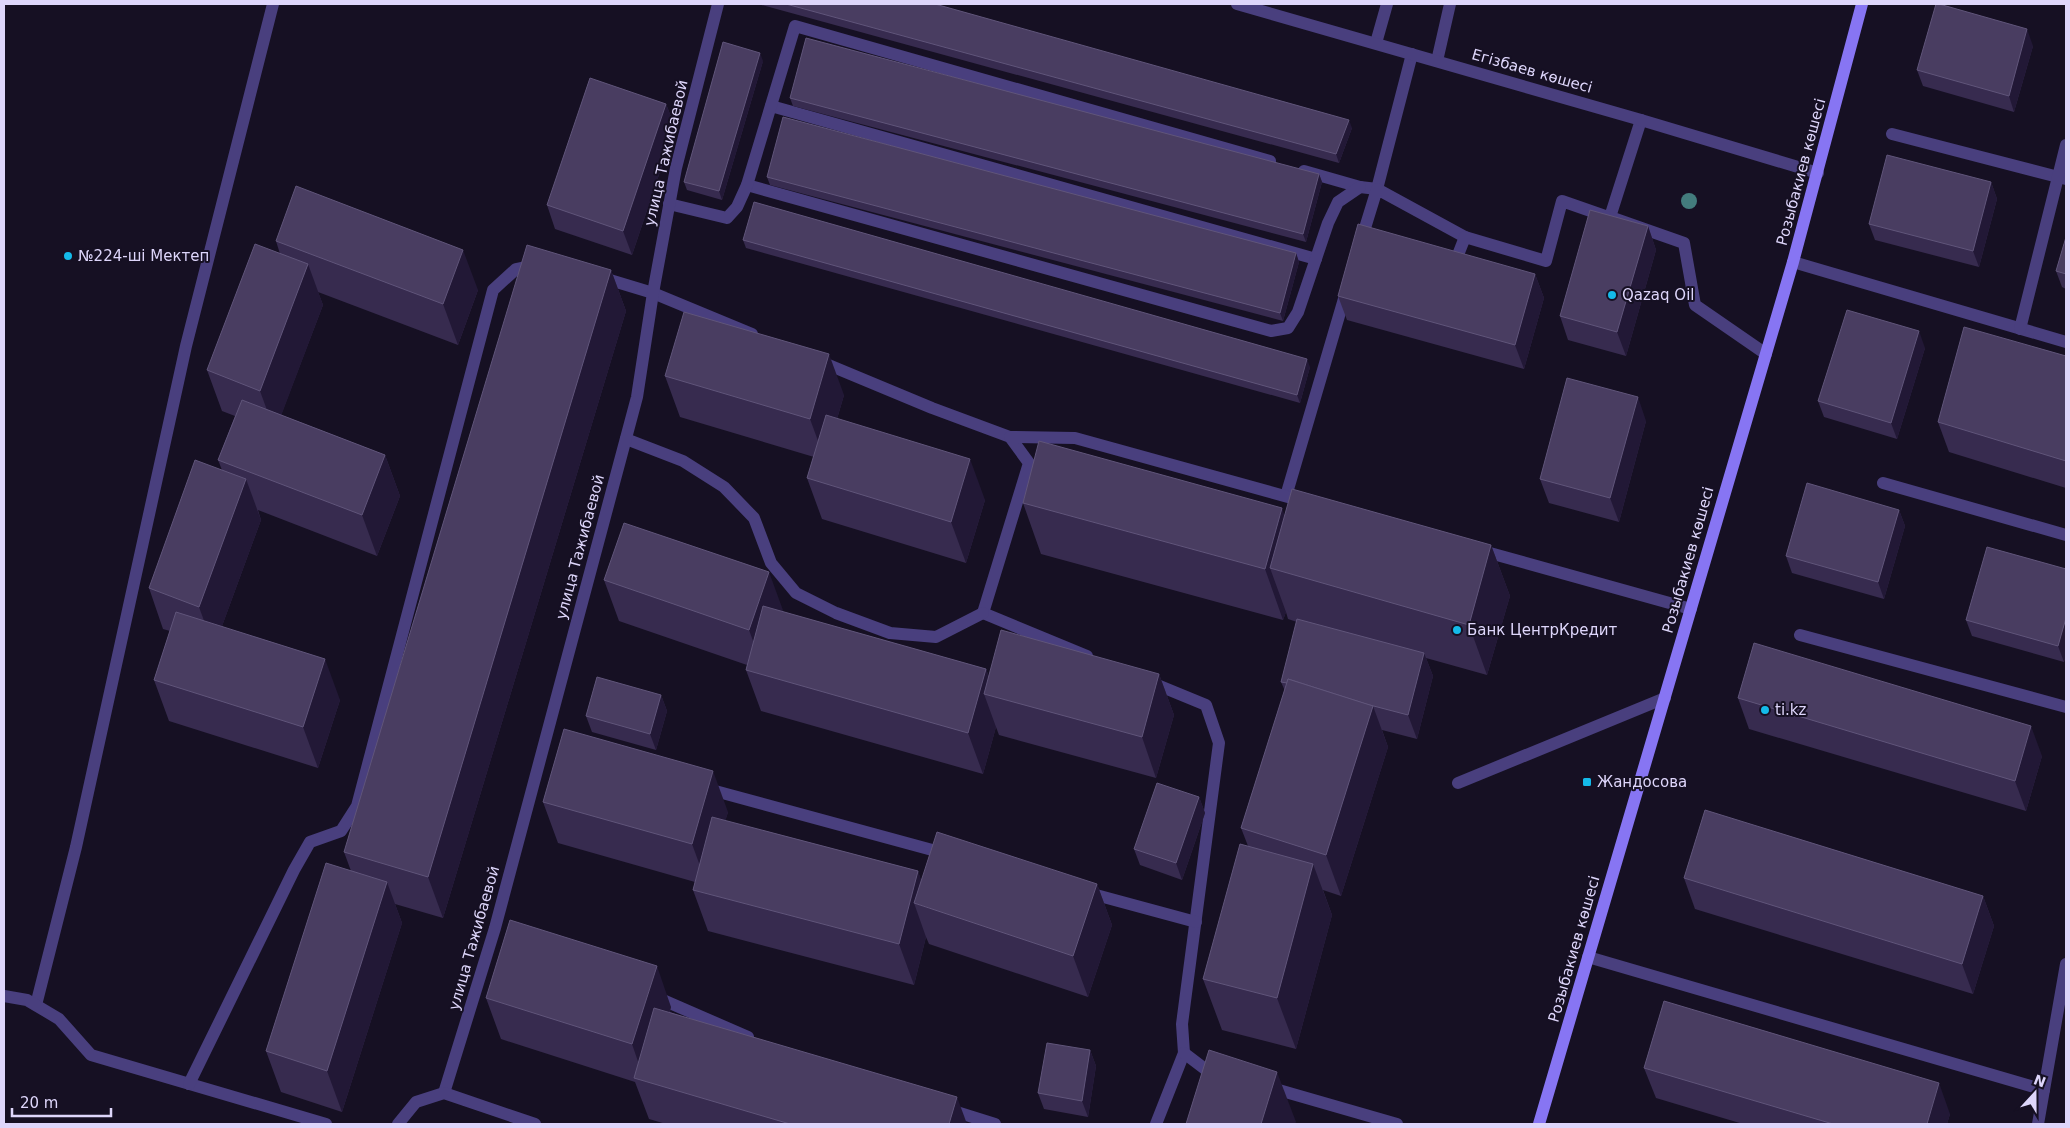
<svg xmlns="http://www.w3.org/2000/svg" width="2070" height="1128" viewBox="0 0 2070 1128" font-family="'DejaVu Sans',sans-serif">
<rect width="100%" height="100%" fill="#161023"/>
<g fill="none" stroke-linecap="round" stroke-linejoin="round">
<g stroke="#493f7e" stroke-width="12">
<polyline points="1376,43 1387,4"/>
<polyline points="1437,61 1450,4"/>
<polyline points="771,106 1316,259"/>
<polyline points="1641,120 1610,217 1684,243 1695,305 1766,354"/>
<polyline points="1892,134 2066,179"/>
<polyline points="1304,171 1360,187 1377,189 1412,54"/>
<polyline points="747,185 1271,331 1288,328 1298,312 1328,223 1338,202 1360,187"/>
<polyline points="669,204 727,218 737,207 747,185 795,26 1270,161"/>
<polyline points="1361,241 1377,189 1465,237"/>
<polyline points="1456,260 1465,237 1546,261 1562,201 1605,216"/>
<polyline points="1793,262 2066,342"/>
<polyline points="2020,329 2066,145"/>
<polyline points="1883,483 2066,535"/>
<polyline points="1286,496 1346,292"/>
<polyline points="1800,635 2066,707"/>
<polyline points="1458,783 1665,698"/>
<polyline points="1588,957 2044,1090"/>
<polyline points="36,1005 76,847 186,346 273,4"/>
</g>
<g stroke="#493f7e" stroke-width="12">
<polyline points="1237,4 1641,120 1818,173"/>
<polyline points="600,277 653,293 752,334"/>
<polyline points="819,361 932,408 1010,437 1029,463 983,613 1087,656"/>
<polyline points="1010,437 1075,438 1306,502"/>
<polyline points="626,439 683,461 724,487 754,518 771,563 796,593 836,613 890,633 936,637 983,613"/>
<polyline points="1479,550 1691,609"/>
<polyline points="1150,682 1206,705 1219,743 1182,1024 1184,1053 1156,1124"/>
<polyline points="704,788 947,854"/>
<polyline points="1085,892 1196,922"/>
<polyline points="4,996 27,1000 59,1019 91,1055 326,1124"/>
<polyline points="656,997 748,1037"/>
<polyline points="1184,1053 1205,1069 1220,1074"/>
<polyline points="189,1084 294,870 310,842 341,831 357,806 493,290 516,269 535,265"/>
<polyline points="1268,1087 1397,1124"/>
<polyline points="444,1093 495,928 637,397 653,293 676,168 718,4"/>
<polyline points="947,1109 995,1124"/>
<polyline points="398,1124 416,1102 444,1093 535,1124"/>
<polyline points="2038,1124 2066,964"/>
</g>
<polyline stroke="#8775f3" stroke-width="12" points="1539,1124 1793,262 1862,4"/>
</g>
<circle fill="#437c7d" cx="1689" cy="201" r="8"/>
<g fill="#372b4f">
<polygon points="758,4 935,4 1352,128 1339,163"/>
<polygon points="2033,46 2014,112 1923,86 1917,70"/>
<polygon points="763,61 722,200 687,190 684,182"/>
<polygon points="790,98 1319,174 1322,182 1306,242 793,106"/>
<polygon points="666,104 675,127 632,255 555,229 547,205"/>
<polygon points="767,177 1296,253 1299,262 1283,321 770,185"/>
<polygon points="1991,182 1997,199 1979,267 1875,240 1869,224"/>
<polygon points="1648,226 1656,250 1626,356 1568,340 1560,316"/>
<polygon points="2066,237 2066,289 2062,287 2056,271"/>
<polygon points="743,240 1310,367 1300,403 746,248"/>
<polygon points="276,241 478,290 458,345 318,292 323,305 281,415 385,455 400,496 377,556 258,510 261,520 222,626 340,700 318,768 169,721 154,680 170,631 163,629 149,588 222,470 218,460 235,416 222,411 207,370 280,254"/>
<polygon points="611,270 626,311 443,918 395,904 402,923 342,1112 281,1092 266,1051 351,871 344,852"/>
<polygon points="1535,274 1544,298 1524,369 1347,320 1338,296"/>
<polygon points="1925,348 1897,439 1824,417 1818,401"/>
<polygon points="2066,356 2066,488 1949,452 1938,422"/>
<polygon points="665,376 844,395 837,419 985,500 966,563 822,519 807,478 814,457 680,417"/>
<polygon points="1646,421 1619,522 1549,503 1540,479"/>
<polygon points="1023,503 1284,516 1491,545 1510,596 1487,675 1426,658 1433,676 1417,739 1382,730 1388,747 1341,896 1323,890 1332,915 1296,1049 1222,1030 1203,979 1248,846 1241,828 1285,691 1281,682 1297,622 1288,619 1286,612 1283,620 1041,554"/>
<polygon points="1899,510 1905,526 1884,599 1792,573 1786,556"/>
<polygon points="2066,569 2066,655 2064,662 1972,636 1966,620"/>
<polygon points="604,580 783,612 986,669 989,677 1159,674 1174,715 1156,778 999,735 996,727 983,774 761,711 746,670 747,665 619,621"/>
<polygon points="661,695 667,711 656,750 592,732 586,716"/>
<polygon points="1738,698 2042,756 2026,811 1749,729"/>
<polygon points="1199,797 1205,813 1182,880 1140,865 1134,849"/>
<polygon points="543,802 728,812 725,821 918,871 921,881 1097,884 1112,925 1088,997 929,944 926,937 914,985 708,931 693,890 695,882 558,843"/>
<polygon points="1684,878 1983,896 1994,926 1973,994 1695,909"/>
<polygon points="486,998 671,1007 670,1012 967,1124 666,1124 649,1119 635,1082 501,1039"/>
<polygon points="1090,1050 1096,1066 1088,1117 1044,1109 1038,1093"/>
<polygon points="1644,1068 1950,1114 1947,1124 1743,1124 1656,1098"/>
</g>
<g fill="#221836">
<polygon points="2027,29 2033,46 2014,112 2009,96"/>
<polygon points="760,53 763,61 722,200 719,191"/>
<polygon points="666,104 675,127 632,255 623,231"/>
<polygon points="1349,120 1352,128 1339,163 1336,154"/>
<polygon points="1319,174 1322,182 1306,242 1303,234"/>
<polygon points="1991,182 1997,199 1979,267 1973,251"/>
<polygon points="1648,226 1656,250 1626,356 1617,332"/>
<polygon points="463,250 478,290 458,345 443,304"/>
<polygon points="1296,253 1299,262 1283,321 1280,313"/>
<polygon points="308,264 323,305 275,432 260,391"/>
<polygon points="611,270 626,311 443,918 428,877"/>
<polygon points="1535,274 1544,298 1524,369 1515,345"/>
<polygon points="1919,331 1925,348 1897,439 1891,423"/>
<polygon points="829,354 844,395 825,460 810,419"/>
<polygon points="1307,359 1310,367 1300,403 1297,395"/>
<polygon points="1638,397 1646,421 1619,522 1610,498"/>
<polygon points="385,455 400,496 377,556 362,515"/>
<polygon points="970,459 985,500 966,563 951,522"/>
<polygon points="246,479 261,520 214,648 199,607"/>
<polygon points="1282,508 1300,559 1270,568 1286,612 1283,620 1265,569"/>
<polygon points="1899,510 1905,526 1884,599 1878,582"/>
<polygon points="1491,545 1510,596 1487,675 1469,625"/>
<polygon points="769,572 784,613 764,671 749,630"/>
<polygon points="2066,618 2066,655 2064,662 2058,646"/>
<polygon points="1424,653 1433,676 1417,739 1408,715"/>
<polygon points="325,659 340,700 318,768 303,727"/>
<polygon points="986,669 996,697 984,694 996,727 983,774 968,733"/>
<polygon points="1159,674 1174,715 1156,778 1142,737"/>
<polygon points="661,695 667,711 656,750 650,734"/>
<polygon points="1373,706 1388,747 1341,896 1326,855"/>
<polygon points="2031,726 2042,756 2026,811 2015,781"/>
<polygon points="713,771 728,812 707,885 692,844"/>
<polygon points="1199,797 1205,813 1182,880 1176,863"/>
<polygon points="1313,864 1332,915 1296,1049 1277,998"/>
<polygon points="918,871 931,909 914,903 926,937 914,985 899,944"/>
<polygon points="387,882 402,923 342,1112 327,1071"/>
<polygon points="1097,884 1112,925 1088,997 1073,956"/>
<polygon points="1983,896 1994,926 1973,994 1962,964"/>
<polygon points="657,966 671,1007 647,1082 645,1082 632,1044"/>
<polygon points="1090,1050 1096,1066 1088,1117 1082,1101"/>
<polygon points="1277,1072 1296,1122 1295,1124 1261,1124"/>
<polygon points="1939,1083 1950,1114 1947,1124 1927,1124"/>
<polygon points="957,1097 967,1124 949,1124"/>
</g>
<g fill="#493d61" stroke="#60557a">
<polygon points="786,4 935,4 1349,120 1336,154"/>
<polygon points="1936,4 1939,4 2027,29 2009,96 1917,70"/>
<polygon points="806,38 1319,174 1303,234 790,98"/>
<polygon points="723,42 760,53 719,191 684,182"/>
<polygon points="590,78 666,104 623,231 547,205"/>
<polygon points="783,117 1296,253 1280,313 767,177"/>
<polygon points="1887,155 1991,182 1973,251 1869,224"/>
<polygon points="296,186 463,250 443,304 276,241"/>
<polygon points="754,202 1307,359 1297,395 743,240"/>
<polygon points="1590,210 1648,226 1617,332 1560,316"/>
<polygon points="1358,224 1535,274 1515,345 1338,296"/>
<polygon points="2066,237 2066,274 2056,271"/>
<polygon points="255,244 308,264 260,391 207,370"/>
<polygon points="527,245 611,270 428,877 344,852"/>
<polygon points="1847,310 1919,331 1891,423 1818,401"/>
<polygon points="684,312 829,354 810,419 665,376"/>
<polygon points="1964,327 2066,356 2066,461 1938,422"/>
<polygon points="1567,378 1638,397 1610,498 1540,479"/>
<polygon points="242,400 385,455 362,515 218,460"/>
<polygon points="826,415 970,459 951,522 807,478"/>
<polygon points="1039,441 1282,508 1265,569 1023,503"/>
<polygon points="195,460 246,479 199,607 149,588"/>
<polygon points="1807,483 1899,510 1878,582 1786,556"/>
<polygon points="1292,489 1491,545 1469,625 1270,568"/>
<polygon points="624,523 769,572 749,630 604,580"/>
<polygon points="1987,547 2066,569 2066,618 2058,646 1966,620"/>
<polygon points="763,606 986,669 968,733 746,670"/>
<polygon points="176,612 325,659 303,727 154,680"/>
<polygon points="1297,619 1424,653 1408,715 1366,704 1288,679 1287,683 1281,682"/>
<polygon points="1001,630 1159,674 1142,737 984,694"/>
<polygon points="1754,643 2031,726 2015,781 1738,698"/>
<polygon points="597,677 661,695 650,734 586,716"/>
<polygon points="1288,679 1373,706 1326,855 1241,828"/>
<polygon points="564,729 713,771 692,844 543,802"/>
<polygon points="1157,783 1199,797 1176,863 1134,849"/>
<polygon points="1705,810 1983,896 1962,964 1684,878"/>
<polygon points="712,817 918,871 899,944 693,890"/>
<polygon points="937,832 1097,884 1073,956 914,903"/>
<polygon points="1240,844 1313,864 1277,998 1203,979"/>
<polygon points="326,863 387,882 327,1071 266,1051"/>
<polygon points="510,920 657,966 632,1044 486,998"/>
<polygon points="1664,1001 1939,1083 1927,1124 1833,1124 1644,1068"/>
<polygon points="654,1008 957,1097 949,1124 790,1124 634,1078"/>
<polygon points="1047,1043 1090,1050 1082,1101 1038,1093"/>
<polygon points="1209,1050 1277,1072 1261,1124 1186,1124"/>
</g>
<g fill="#14bae9" stroke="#161023" stroke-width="2">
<circle cx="68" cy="256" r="5"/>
<circle cx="1612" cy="295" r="5"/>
<circle cx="1457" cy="630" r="5"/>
<circle cx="1765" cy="710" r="5"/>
<rect x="1582" y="777" width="10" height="10" rx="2.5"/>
</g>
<g text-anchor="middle" stroke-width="4" stroke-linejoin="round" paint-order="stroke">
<g font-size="15" fill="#ded6fb" stroke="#161023">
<text transform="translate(1532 71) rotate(16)" y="5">Егізбаев көшесі</text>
<text transform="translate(666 153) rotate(-77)" y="5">улица Тажибаевой</text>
<text transform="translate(1801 172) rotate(-75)" y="5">Розыбакиев көшесі</text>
<text transform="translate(580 547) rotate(-75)" y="5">улица Тажибаевой</text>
<text transform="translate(1688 560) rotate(-74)" y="5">Розыбакиев көшесі</text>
<text transform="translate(474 938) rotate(-74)" y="5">улица Тажибаевой</text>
<text transform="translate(1574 949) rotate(-74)" y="5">Розыбакиев көшесі</text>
</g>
<g font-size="15" fill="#ded6fb" stroke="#161023" text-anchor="start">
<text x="78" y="261">№224-ші Мектеп</text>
<text x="1622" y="300">Qazaq Oil</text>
<text x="1467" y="635">Банк ЦентрКредит</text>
<text x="1775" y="715">ti.kz</text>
<text x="1597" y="787">Жандосова</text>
</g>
</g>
<rect width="2070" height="1128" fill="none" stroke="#ded6fb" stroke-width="10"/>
<g transform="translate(2035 1093) rotate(21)" stroke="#161023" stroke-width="4" paint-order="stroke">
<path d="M0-4L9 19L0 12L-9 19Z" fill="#ded6fb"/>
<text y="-8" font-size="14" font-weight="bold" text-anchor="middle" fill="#ded6fb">N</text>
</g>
<path d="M12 1108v8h99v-8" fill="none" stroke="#ded6fb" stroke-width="2.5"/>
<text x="20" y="1108" font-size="15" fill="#ded6fb" stroke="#161023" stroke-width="4" paint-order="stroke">20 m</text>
</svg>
